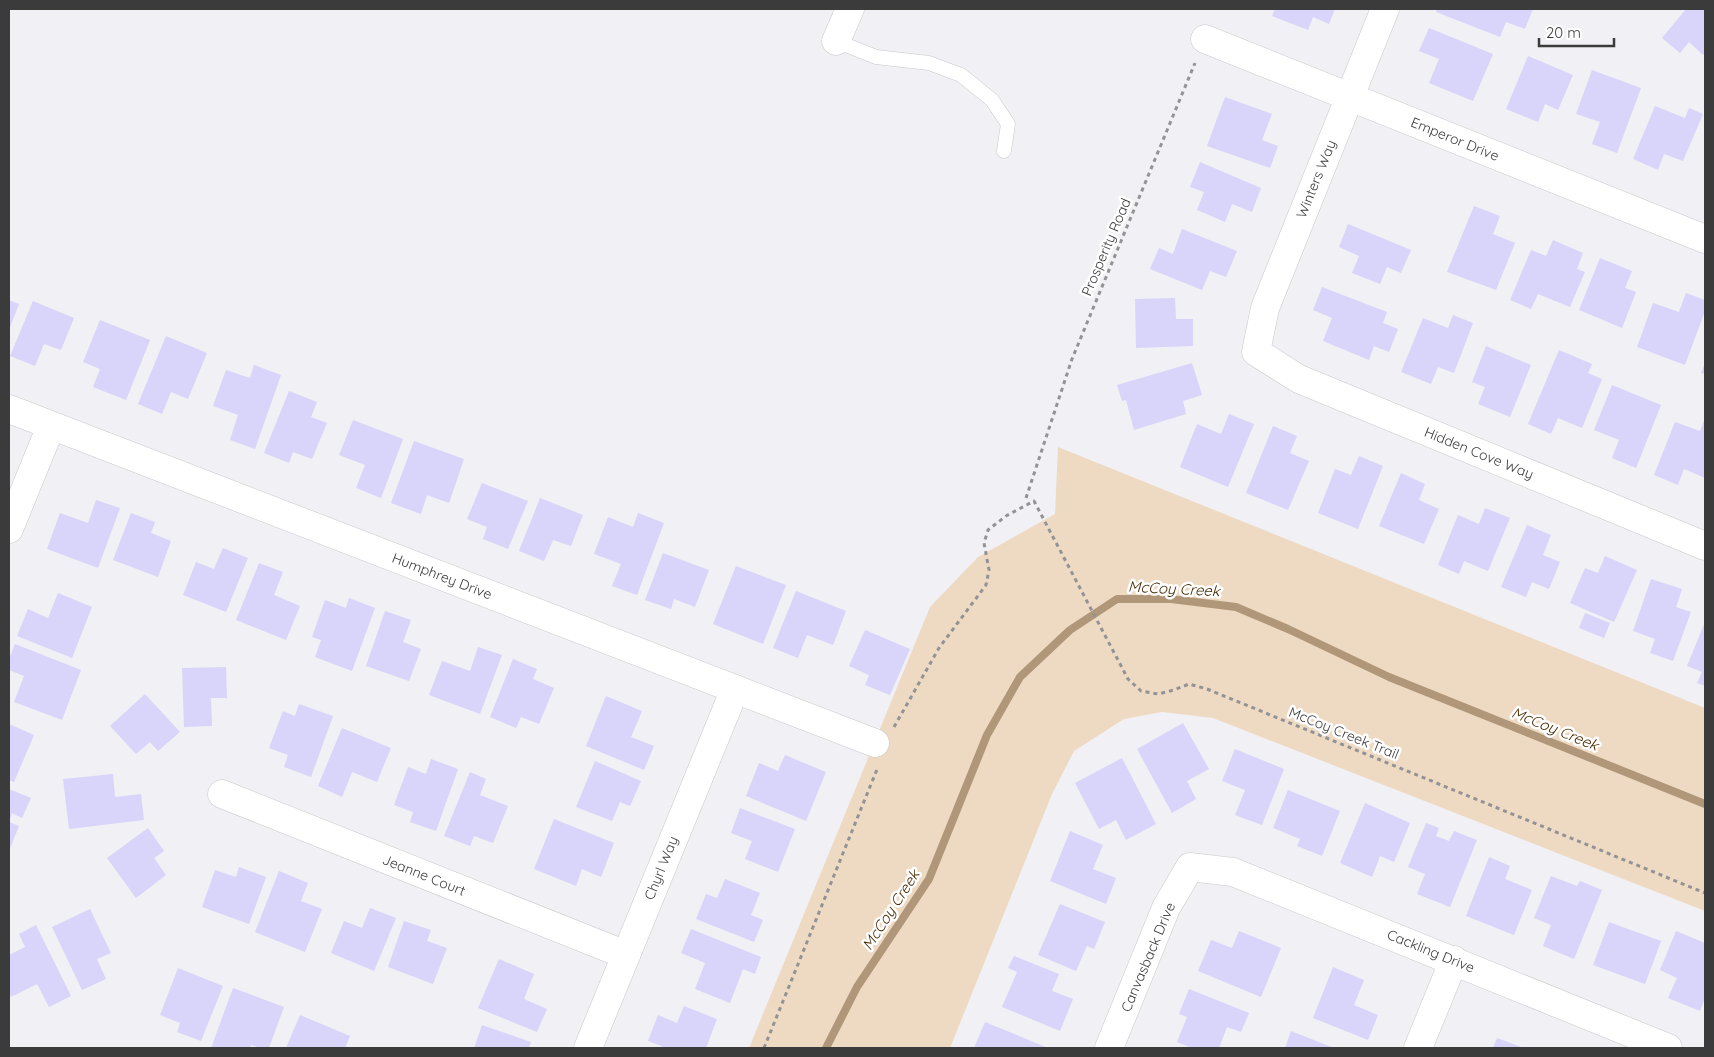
<svg xmlns="http://www.w3.org/2000/svg" width="1714" height="1057" viewBox="0 0 1714 1057" font-family="Quicksand,sans-serif">
<rect width="100%" height="100%" fill="#f1f0f4"/>
<polygon fill="#eedac3" points="1058,447 1705,708 1705,911 1213,718 1162,712 1124,719 1074,751 1052,794 950,1048 749,1048 930,607 978,557 1055,514"/>
<g fill="none" stroke-linecap="round" stroke-linejoin="round">
<polyline stroke="#b19779" stroke-width="8" points="826,1048 857,987 929,879 987,735 1020,677 1070,630 1117,599 1171,599 1236,607 1288,629 1389,677 1705,804"/>
</g>
<g fill="#d8d4fa">
<polygon points="1275,9 1335,9 1329,24 1313,17 1308,30 1272,16"/>
<polygon points="1437,9 1533,9 1525,29 1506,22 1500,37 1436,12"/>
<polygon points="1686,9 1705,9 1705,52 1703,55 1689,42 1680,53 1662,38"/>
<polygon points="1429,28 1493,54 1473,101 1429,83 1439,59 1419,51"/>
<polygon points="1528,56 1573,75 1558,110 1545,104 1538,122 1506,109"/>
<polygon points="1592,70 1641,88 1617,153 1592,144 1600,122 1576,114"/>
<polygon points="1225,97 1272,114 1262,140 1278,146 1270,168 1207,146"/>
<polygon points="1655,106 1685,118 1689,108 1703,114 1683,161 1664,154 1658,170 1633,159"/>
<polygon points="1200,162 1261,188 1252,212 1232,204 1225,222 1197,210 1204,192 1190,187"/>
<polygon points="1474,206 1500,216 1493,234 1515,243 1496,290 1447,272"/>
<polygon points="1348,224 1411,250 1401,273 1387,267 1380,284 1352,273 1359,256 1339,247"/>
<polygon points="1182,229 1237,251 1226,277 1210,271 1202,290 1150,269 1159,248 1173,254"/>
<polygon points="1553,240 1583,253 1577,269 1585,272 1570,307 1538,294 1531,309 1510,300 1531,250 1546,256"/>
<polygon points="1600,258 1632,271 1625,288 1636,292 1622,328 1579,310"/>
<polygon points="1322,287 1387,312 1383,323 1398,329 1389,352 1374,346 1369,360 1323,341 1332,318 1313,310"/>
<polygon points="1686,293 1705,300 1705,311 1685,365 1637,347 1653,303 1679,312"/>
<polygon points="1175,298 1176,319 1193,319 1193,346 1136,348 1135,299"/>
<polygon points="9,300 19,304 9,330"/>
<polygon points="33,301 74,318 61,350 44,344 35,366 10,356"/>
<polygon points="1453,315 1473,323 1454,373 1438,367 1431,384 1401,372 1423,318 1448,328"/>
<polygon points="100,320 150,340 126,400 93,387 100,369 83,362"/>
<polygon points="166,336 207,353 188,399 171,392 162,414 138,404"/>
<polygon points="1486,346 1531,365 1510,417 1478,404 1485,387 1472,382"/>
<polygon points="1559,350 1592,364 1588,373 1602,379 1582,428 1558,418 1551,434 1528,424"/>
<polygon points="1192,363 1202,395 1183,401 1186,414 1134,430 1126,400 1122,401 1117,385"/>
<polygon points="1705,363 1705,374 1701,373"/>
<polygon points="254,365 281,375 255,449 230,440 238,415 213,406 226,370 250,378"/>
<polygon points="1612,385 1661,405 1636,468 1612,458 1619,440 1594,430"/>
<polygon points="289,391 317,402 311,417 327,423 312,459 293,452 289,463 264,453"/>
<polygon points="1229,414 1254,424 1228,487 1180,467 1197,424 1221,434"/>
<polygon points="1705,418 1705,478 1684,469 1678,485 1654,475 1675,422 1700,431"/>
<polygon points="353,420 403,439 381,498 356,488 365,465 339,455"/>
<polygon points="1273,426 1297,436 1290,453 1309,461 1288,510 1246,493"/>
<polygon points="414,441 464,459 449,503 427,495 421,514 391,503"/>
<polygon points="1359,456 1383,466 1358,529 1318,513 1335,469 1351,475"/>
<polygon points="1401,473 1425,484 1419,500 1439,509 1424,544 1379,526"/>
<polygon points="482,483 528,501 508,549 483,539 487,527 467,519"/>
<polygon points="540,498 583,515 571,546 553,540 544,561 519,551"/>
<polygon points="96,500 120,508 98,568 47,549 60,513 88,523"/>
<polygon points="1485,508 1510,518 1488,571 1464,561 1459,574 1438,565 1458,515 1479,524"/>
<polygon points="131,513 155,522 151,533 171,541 158,577 113,560"/>
<polygon points="638,513 664,523 637,595 612,586 621,564 594,554 608,517 633,527"/>
<polygon points="1527,525 1551,535 1543,555 1560,562 1549,589 1532,582 1526,597 1501,587"/>
<polygon points="223,548 248,558 226,612 183,595 196,562 214,569"/>
<polygon points="663,553 709,570 695,607 674,599 671,609 645,600"/>
<polygon points="1605,556 1637,570 1614,622 1570,603 1585,568 1598,573"/>
<polygon points="259,563 283,572 274,595 300,606 286,640 236,620"/>
<polygon points="736,566 786,585 763,644 713,624"/>
<polygon points="1651,579 1682,589 1676,607 1691,612 1673,661 1650,653 1655,639 1633,631"/>
<polygon points="796,591 846,611 833,645 807,635 798,658 773,648"/>
<polygon points="58,593 92,607 72,658 17,636 28,609 48,618"/>
<polygon points="349,598 375,608 352,671 315,657 321,640 312,637 325,600 346,608"/>
<polygon points="385,611 411,620 403,642 421,649 409,681 366,666"/>
<polygon points="1585,613 1610,623 1604,638 1579,628"/>
<polygon points="1705,622 1705,686 1697,683 1702,672 1687,666"/>
<polygon points="865,630 910,649 890,695 865,685 869,675 849,666"/>
<polygon points="15,644 81,670 62,720 14,702 24,676 9,670 9,659"/>
<polygon points="478,647 502,655 480,714 429,695 442,661 470,671"/>
<polygon points="513,659 537,669 533,679 554,688 539,724 521,717 516,728 490,717"/>
<polygon points="226,667 227,698 211,698 212,726 184,727 182,668"/>
<polygon points="145,694 180,732 158,751 150,742 136,754 110,726"/>
<polygon points="606,696 642,711 631,737 654,746 644,770 586,746"/>
<polygon points="299,704 333,716 311,777 284,767 288,755 269,748 283,711 295,716"/>
<polygon points="1183,723 1209,769 1187,781 1196,799 1172,813 1137,749"/>
<polygon points="9,724 34,735 14,782 9,780"/>
<polygon points="342,728 391,748 377,782 352,772 342,797 318,786"/>
<polygon points="1235,749 1284,769 1262,825 1235,815 1245,790 1222,781"/>
<polygon points="785,755 826,772 806,821 746,796 759,763 778,771"/>
<polygon points="1122,758 1156,824 1126,840 1116,820 1099,829 1075,783"/>
<polygon points="431,759 458,769 436,831 410,822 413,812 394,805 408,767 426,774"/>
<polygon points="595,761 641,781 630,806 620,802 612,821 576,807"/>
<polygon points="470,772 486,779 480,795 508,806 493,843 474,836 470,846 444,836"/>
<polygon points="113,774 115,797 141,794 144,820 69,829 63,779"/>
<polygon points="9,789 31,798 22,818 12,813 9,822"/>
<polygon points="1288,790 1340,811 1322,856 1297,846 1300,839 1273,828"/>
<polygon points="1365,803 1410,823 1394,862 1380,856 1372,877 1340,863"/>
<polygon points="740,808 795,829 778,872 745,859 752,841 731,833"/>
<polygon points="554,819 614,843 601,877 582,869 576,886 534,869"/>
<polygon points="9,822 19,826 9,851"/>
<polygon points="1426,823 1439,828 1436,836 1449,841 1454,831 1477,840 1450,907 1417,894 1425,874 1408,867"/>
<polygon points="148,828 164,851 154,858 166,875 136,898 107,858"/>
<polygon points="1070,831 1103,845 1093,869 1116,878 1106,904 1050,881"/>
<polygon points="1489,857 1510,866 1505,879 1532,890 1514,935 1466,916"/>
<polygon points="239,867 266,877 249,924 202,907 215,870 236,877"/>
<polygon points="279,871 308,883 301,901 322,909 305,952 255,932"/>
<polygon points="1551,876 1577,886 1580,881 1602,890 1574,959 1543,946 1551,925 1534,918"/>
<polygon points="725,879 760,893 751,915 763,920 754,942 696,919 706,894 717,898"/>
<polygon points="1060,904 1105,922 1094,949 1087,946 1076,971 1038,955"/>
<polygon points="370,908 396,918 374,971 331,953 344,921 362,928"/>
<polygon points="90,909 111,953 97,959 106,979 82,990 52,927"/>
<polygon points="404,921 431,930 427,941 447,948 433,984 388,967"/>
<polygon points="1609,922 1661,941 1645,984 1593,965"/>
<polygon points="36,925 71,996 49,1007 37,984 11,997 9,991 9,955 25,947 19,934"/>
<polygon points="691,929 761,957 755,974 743,969 730,1003 695,989 705,963 681,953"/>
<polygon points="1239,931 1281,948 1261,997 1198,971 1211,940 1232,948"/>
<polygon points="1676,931 1705,943 1705,998 1700,1011 1668,998 1677,978 1660,970"/>
<polygon points="1014,956 1059,974 1052,991 1073,999 1060,1031 1002,1007 1017,972 1008,968"/>
<polygon points="499,959 534,974 524,999 547,1009 537,1032 478,1008"/>
<polygon points="1333,967 1364,980 1354,1005 1378,1015 1368,1040 1313,1018"/>
<polygon points="178,968 223,986 201,1041 177,1032 180,1023 160,1015"/>
<polygon points="233,988 284,1007 269,1048 260,1048 251,1045 250,1048 211,1048"/>
<polygon points="1189,989 1249,1013 1241,1032 1227,1027 1219,1048 1192,1048 1177,1042 1187,1017 1179,1014"/>
<polygon points="684,1006 717,1019 706,1048 666,1048 648,1041 658,1015 677,1023"/>
<polygon points="300,1015 350,1036 345,1048 286,1048"/>
<polygon points="985,1022 1048,1048 974,1048"/>
<polygon points="482,1025 531,1042 529,1048 474,1048"/>
<polygon points="1291,1031 1334,1048 1285,1048"/>
<polygon points="1497,1038 1524,1048 1493,1048"/>
</g>
<g fill="none" stroke-linecap="round" stroke-linejoin="round">
<defs>
<polyline id="lane" points="836,41 876,57 929,63 961,75 992,100 1008,124 1004,151"/>
<g id="street">
<polyline points="1385,9 1265,308 1256,352 1299,379 1705,546"/>
<polyline points="1205,39 1705,239"/>
<polyline points="836,41 850,9"/>
<polyline points="9,409 875,743"/>
<polyline points="9,529 51,426"/>
<polyline points="222,794 626,955"/>
<polyline points="588,1048 735,689"/>
<polyline points="1109,1048 1166,908 1190,867 1233,872 1668,1048"/>
<polyline points="1418,1048 1454,960"/>
</g>
</defs>
<use href="#lane" stroke="#c8c8cc" stroke-width="15"/>
<use href="#street" stroke="#c8c8cc" stroke-width="29"/>
<g stroke="#939295" stroke-width="3" stroke-dasharray="4 4" stroke-linecap="butt">
<polyline points="1026,498 1072,359 1195,63"/>
<polyline points="894,727 939,648 986,585 989,570 984,543 988,530 1006,516 1034,501 1128,679 1141,691 1158,694 1174,690 1189,684 1207,689 1705,893"/>
<polyline points="764,1048 878,767"/>
</g>
<use href="#lane" stroke="#fff" stroke-width="14"/>
<use href="#street" stroke="#fff" stroke-width="28"/>
</g>
<g text-anchor="middle" stroke-width="5" stroke-linejoin="round" paint-order="stroke">
<g font-size="14" fill="#3b3b3c" stroke="#fff">
<text transform="translate(1455 139) rotate(22)" y="5">Emperor Drive</text>
<text transform="translate(1316 179) rotate(-68)" y="5">Winters Way</text>
<text transform="translate(1106 247) rotate(-67)" y="5">Prosperity Road</text>
<text transform="translate(1479 453) rotate(22)" y="5">Hidden Cove Way</text>
<text transform="translate(442 576) rotate(21)" y="5">Humphrey Drive</text>
<text transform="translate(1344 733) rotate(22)" y="5">McCoy Creek Trail</text>
<text transform="translate(661 868) rotate(-68)" y="5">Chyrl Way</text>
<text transform="translate(424 875) rotate(22)" y="5">Jeanne Court</text>
<text transform="translate(1431 951) rotate(22)" y="5">Cackling Drive</text>
<text transform="translate(1148 957) rotate(-67)" y="5">Canvasback Drive</text>
</g>
<g font-size="15" font-style="italic" fill="#472b03" stroke="#fff">
<text transform="translate(1174 589) rotate(3)" y="5">McCoy Creek</text>
<text transform="translate(1555 729) rotate(22)" y="5">McCoy Creek</text>
<text transform="translate(891 910) rotate(-57)" y="5">McCoy Creek</text>
</g>
</g>
<rect width="1714" height="1057" fill="none" stroke="#3b3b3c" stroke-width="20"/>
<path d="M1539 38v8h75v-8" fill="none" stroke="#3b3b3c" stroke-width="2.5"/>
<text x="1546" y="38" font-size="15" fill="#3b3b3c" stroke="#ffffff" stroke-width="4" paint-order="stroke">20 m</text>
</svg>
